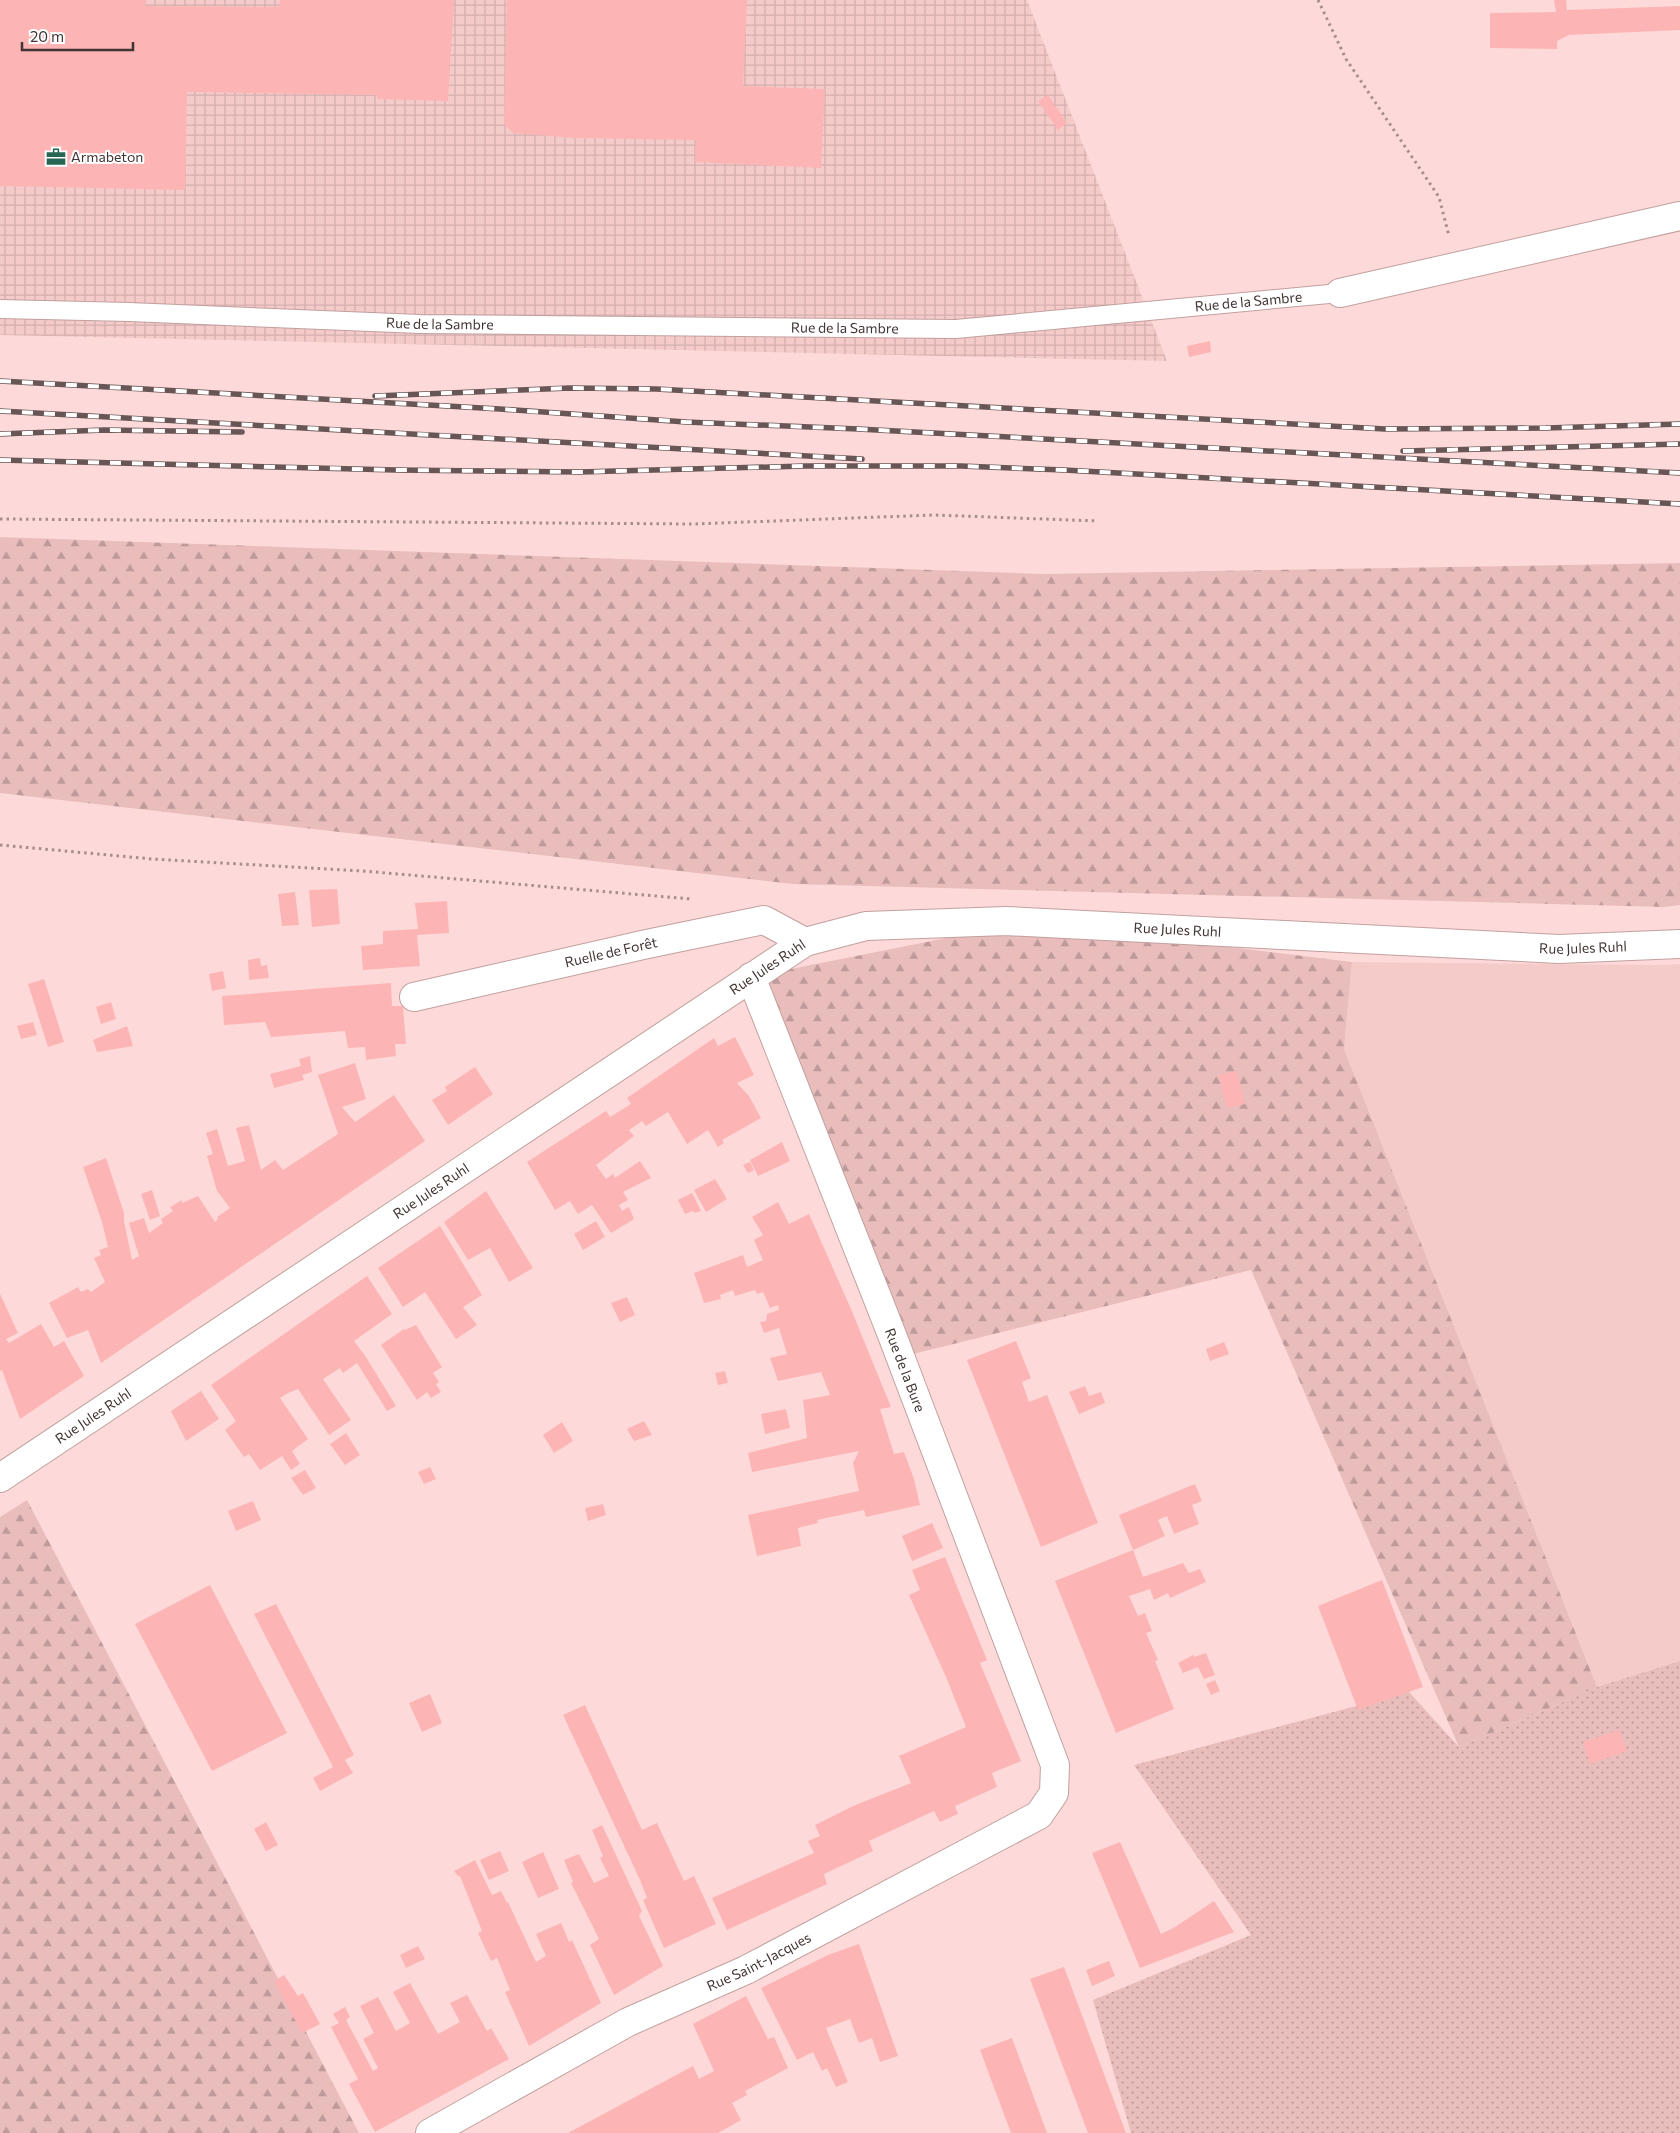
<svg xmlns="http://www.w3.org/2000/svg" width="1680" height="2133" viewBox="0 0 1680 2133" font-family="Commissioner,sans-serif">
<defs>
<pattern id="industrial-grid" width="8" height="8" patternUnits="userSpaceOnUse" patternTransform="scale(1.25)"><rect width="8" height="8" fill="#f5cbca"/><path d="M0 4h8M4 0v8" fill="none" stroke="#d3afae"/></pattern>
<pattern id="grass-dots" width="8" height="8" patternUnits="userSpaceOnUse" patternTransform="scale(1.25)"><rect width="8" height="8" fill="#e9bdbc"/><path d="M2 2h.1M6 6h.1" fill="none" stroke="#be9a9a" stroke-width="1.8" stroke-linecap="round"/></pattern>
<pattern id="forest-firs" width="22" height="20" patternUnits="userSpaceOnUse" patternTransform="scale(1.25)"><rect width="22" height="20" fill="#e9bdbc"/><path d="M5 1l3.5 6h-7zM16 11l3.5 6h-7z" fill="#be9a9a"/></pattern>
</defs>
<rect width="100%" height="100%" fill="#fddad9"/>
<polygon fill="#f5cbca" points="1352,962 1663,965 1680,964 1680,1661 1597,1687 1344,1049"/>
<polygon fill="url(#industrial-grid)" points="0,0 1027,0 1167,361 0,335"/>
<polygon fill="url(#grass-dots)" points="1680,1661 1680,2133 1131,2133 1093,2000 1251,1935 1134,1765 1409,1692 1459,1747 1597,1687"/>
<g fill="url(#forest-firs)">
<polygon points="0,537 1043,574 1680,563 1680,905 1664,907 793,884 0,793"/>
<polygon points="1027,922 1352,962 1344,1049 1597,1687 1459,1747 1251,1270 901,1357 751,977"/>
<polygon points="27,1500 359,2133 0,2133 0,1517"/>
</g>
<g fill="#fcb5b4">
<polygon points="0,0 146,0 145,6 279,7 280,0 454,0 448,101 377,99 377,95 187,92 185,190 0,186"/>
<polygon points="507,0 747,0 743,86 825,89 821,168 695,162 696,140 575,138 513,133 504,124"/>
<polygon points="1554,0 1566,0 1567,10 1680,6 1680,30 1569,35 1557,41 1557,49 1490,48 1490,13 1556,12"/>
<polygon points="1048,95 1067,123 1058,130 1038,101"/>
<polygon points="1210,341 1211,352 1189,357 1187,346"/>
<polygon points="337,889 340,924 312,927 309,890"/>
<polygon points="295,892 299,925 282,926 278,894"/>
<polygon points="447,901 449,933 417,935 420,966 363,970 361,946 383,944 383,931 418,929 415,903"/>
<polygon points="260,958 261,966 267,965 269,978 249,980 248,960"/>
<polygon points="223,971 226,988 212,991 209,974"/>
<polygon points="44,979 64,1042 48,1047 28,984"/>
<polygon points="391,983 392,1006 403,1006 406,1044 395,1044 396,1056 366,1060 365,1047 348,1048 345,1031 271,1037 265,1022 224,1025 222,996"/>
<polygon points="111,1002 116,1019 101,1024 96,1007"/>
<polygon points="33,1022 37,1035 21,1039 17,1026"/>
<polygon points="127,1026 133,1046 97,1052 93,1040"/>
<polygon points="735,1037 754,1075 737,1083 749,1096 761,1118 722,1140 724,1143 718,1147 708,1130 687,1144 668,1112 646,1126 642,1121 629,1130 634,1136 596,1165 606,1179 613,1174 615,1178 640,1161 651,1178 623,1192 628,1200 619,1205 622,1211 629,1207 634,1219 611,1233 592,1205 578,1214 570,1201 555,1210 527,1162 606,1111 610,1117 631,1104 627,1098 714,1038 718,1046"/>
<polygon points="310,1056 312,1072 302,1075 304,1080 274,1088 270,1074 301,1066 299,1059"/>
<polygon points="355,1063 366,1099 342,1107 355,1122 394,1095 425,1141 101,1363 88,1330 67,1338 49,1303 78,1287 81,1292 88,1289 91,1292 105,1282 94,1258 101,1255 99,1250 108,1247 102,1222 83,1167 106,1158 124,1213 124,1221 132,1260 139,1256 129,1223 144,1218 149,1233 163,1223 161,1219 173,1211 170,1207 182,1200 182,1203 198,1196 215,1222 218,1219 217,1217 230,1208 217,1191 207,1156 213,1154 206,1133 217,1129 228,1166 245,1161 236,1128 249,1125 261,1170 275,1160 283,1170 338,1134 318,1075"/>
<polygon points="475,1067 493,1094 448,1125 432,1100 447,1091 445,1087"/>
<polygon points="1237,1071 1245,1104 1227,1108 1218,1075"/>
<polygon points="782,1142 790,1161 758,1176 750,1160"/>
<polygon points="750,1162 754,1170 748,1173 743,1165"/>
<polygon points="715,1179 727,1199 706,1212 694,1190"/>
<polygon points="152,1190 160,1216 150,1220 141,1194"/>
<polygon points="486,1191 533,1268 509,1282 490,1248 468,1260 444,1222"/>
<polygon points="692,1193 701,1211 695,1213 693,1211 685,1214 678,1200"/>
<polygon points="778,1202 789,1224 809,1214 851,1309 891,1407 880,1409 894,1454 904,1452 914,1479 920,1505 866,1517 864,1510 817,1520 818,1523 798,1528 801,1546 757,1556 748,1515 859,1491 853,1463 859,1451 752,1472 748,1453 807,1438 803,1400 830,1395 821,1372 778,1381 770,1358 787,1354 779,1328 764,1333 760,1322 766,1321 767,1314 779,1310 778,1305 770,1308 763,1292 757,1294 755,1290 735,1296 733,1290 720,1295 721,1299 704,1303 694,1273 743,1255 747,1267 763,1260 754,1240 763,1235 752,1217"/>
<polygon points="596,1221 605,1237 583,1250 574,1234"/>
<polygon points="440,1226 482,1295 463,1307 477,1325 456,1339 425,1292 403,1307 378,1268"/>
<polygon points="367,1276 392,1314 354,1341 366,1357 396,1406 387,1411 357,1363 343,1373 340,1368 323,1379 351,1420 329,1435 298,1389 288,1393 280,1398 308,1439 292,1451 300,1464 291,1470 282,1456 260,1470 249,1454 244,1457 225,1430 236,1421 211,1385"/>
<polygon points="0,1294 18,1333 6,1339 9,1343 41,1324 54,1347 64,1341 84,1376 20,1419 2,1370 0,1371"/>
<polygon points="627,1297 635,1315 620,1322 611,1303"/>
<polygon points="416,1325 442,1367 433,1373 439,1382 436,1384 441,1392 431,1398 427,1392 417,1400 381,1345 404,1329 405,1330"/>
<polygon points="1016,1341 1031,1378 1022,1382 1029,1402 1047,1395 1098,1523 1041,1547 967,1360"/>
<polygon points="1224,1342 1229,1354 1210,1361 1206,1349"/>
<polygon points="725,1371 728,1383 718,1385 715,1373"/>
<polygon points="1085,1386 1089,1396 1101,1392 1105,1403 1079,1414 1069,1392"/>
<polygon points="201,1391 219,1419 186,1441 171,1411"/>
<polygon points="786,1409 790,1428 765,1434 761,1414"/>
<polygon points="644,1421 652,1435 634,1441 627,1429"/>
<polygon points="562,1422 573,1441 554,1453 543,1435"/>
<polygon points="346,1433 360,1455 345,1465 330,1444"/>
<polygon points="430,1467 436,1479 424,1484 418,1472"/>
<polygon points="305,1470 316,1488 303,1495 291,1478"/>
<polygon points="1195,1484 1202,1501 1192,1505 1199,1524 1174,1534 1167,1516 1158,1520 1165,1536 1133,1550 1119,1515"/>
<polygon points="253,1501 261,1520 236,1531 228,1511"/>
<polygon points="603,1504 606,1515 588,1521 585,1508"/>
<polygon points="932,1523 943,1548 912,1561 902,1536"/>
<polygon points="1133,1550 1143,1577 1183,1563 1189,1573 1200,1569 1206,1582 1170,1598 1168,1593 1154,1600 1150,1589 1129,1596 1138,1616 1145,1613 1152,1631 1146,1633 1158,1660 1155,1661 1174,1709 1116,1733 1055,1581"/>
<polygon points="945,1557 987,1660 980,1663 1021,1761 992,1773 997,1787 955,1806 958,1814 940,1822 934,1811 869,1841 873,1851 824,1874 827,1884 727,1930 712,1898 814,1853 808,1841 820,1836 815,1825 853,1806 911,1783 899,1756 966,1727 946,1677 909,1595 920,1590 912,1570"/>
<polygon points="1382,1580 1423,1687 1358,1710 1318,1606"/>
<polygon points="210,1585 287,1733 212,1771 135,1624"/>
<polygon points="276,1604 354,1755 345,1760 353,1773 320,1791 313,1778 333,1767 254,1614"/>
<polygon points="1206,1653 1215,1675 1204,1679 1198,1667 1183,1673 1178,1663 1193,1655 1194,1657"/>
<polygon points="1215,1680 1220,1691 1211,1695 1206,1684"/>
<polygon points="430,1694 442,1723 422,1732 409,1703"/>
<polygon points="585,1705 642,1830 657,1823 684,1881 694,1876 716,1924 664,1948 643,1900 647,1898 640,1880 563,1715"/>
<polygon points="1619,1730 1627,1751 1590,1764 1583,1742"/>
<polygon points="266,1822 278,1845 266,1851 254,1829"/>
<polygon points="602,1825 642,1911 639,1916 663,1966 614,1995 590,1945 599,1939 571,1883 573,1882 564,1860 579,1854 594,1883 609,1876 600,1858 603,1856 592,1830"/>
<polygon points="1120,1842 1161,1934 1175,1927 1214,1901 1234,1932 1140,1968 1092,1853"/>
<polygon points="500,1851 509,1871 489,1880 480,1860"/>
<polygon points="543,1852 559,1889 538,1898 522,1862"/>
<polygon points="475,1860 492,1895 501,1891 507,1903 508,1902 536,1962 546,1956 536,1934 561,1923 569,1942 572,1940 601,2003 529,2046 505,1992 510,1990 497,1958 491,1961 478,1933 482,1931 460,1876 458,1876 454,1871"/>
<polygon points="859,1944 898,2056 880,2062 872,2038 859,2043 850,2019 826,2028 848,2082 836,2087 827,2068 822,2071 813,2052 797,2060 761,1988 828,1955"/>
<polygon points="418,1946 425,1959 406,1968 400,1955"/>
<polygon points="1109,1961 1115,1976 1092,1986 1086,1970"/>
<polygon points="1064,1967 1126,2133 1088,2133 1030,1979"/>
<polygon points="284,1975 298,1996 303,1993 320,2024 302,2033 274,1981"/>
<polygon points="410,1983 438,2034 460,2022 450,2003 467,1995 487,2031 491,2028 509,2059 375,2132 349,2084 358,2079 331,2027 339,2023 333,2014 345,2007 350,2017 346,2020 373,2071 378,2068 363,2039 374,2033 360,2006 378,1997 396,2031 410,2023 393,1992"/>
<polygon points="746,1996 768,2039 774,2037 788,2068 745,2091 747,2095 732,2103 741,2120 718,2133 568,2133 693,2066 699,2079 714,2071 693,2024"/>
<polygon points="1012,2038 1047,2133 1011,2133 980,2050"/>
</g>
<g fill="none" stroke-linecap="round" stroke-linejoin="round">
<defs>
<g id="service">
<path id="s1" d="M0,309l129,3 291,12 536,5 384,-36"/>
</g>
<g id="minor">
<polyline points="1340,293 1680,216"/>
<path id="s2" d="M414,997l233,-53 117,-24 41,22"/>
<path id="s3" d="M0,1478l805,-536 61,-16 140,-5 553,28 121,-5"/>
<path id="s4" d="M430,2133l198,-111 118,-52 293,-155 15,-22 1,-28 -163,-430 -141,-358"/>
</g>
</defs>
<use href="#service" stroke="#c1a09f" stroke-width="20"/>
<use href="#minor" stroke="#c1a09f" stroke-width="30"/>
<g stroke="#a68d8c" stroke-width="3" stroke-dasharray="2.5 4" stroke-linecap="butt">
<polyline points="1318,0 1346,59 1439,197 1449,236"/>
<polyline points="0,519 693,524 934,515 1098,521"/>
<polyline points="0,845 152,859 363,871 691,899"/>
</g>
<use href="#service" stroke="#fff" stroke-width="18"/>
<use href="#minor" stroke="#fff" stroke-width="28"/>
<defs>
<g id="rail">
<polyline points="0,381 500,409 686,422 858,429 1680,473"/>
<polyline points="375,396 570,388 656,389 1385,429 1546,428 1680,424"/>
<polyline points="0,411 862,459"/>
<polyline points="0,434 104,430 242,432"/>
<polyline points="1403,451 1680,444"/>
<polyline points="0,460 396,470 580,472 805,466 961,466 1064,470 1680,504"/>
</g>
</defs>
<use href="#rail" stroke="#685656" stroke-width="5.5"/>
<use href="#rail" stroke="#fff" stroke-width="4" stroke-dasharray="11" stroke-linecap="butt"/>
</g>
<defs>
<symbol id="office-bare" viewBox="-9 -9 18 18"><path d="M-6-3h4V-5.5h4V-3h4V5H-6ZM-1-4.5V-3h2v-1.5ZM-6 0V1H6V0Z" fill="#276652" stroke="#fff" stroke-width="2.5" paint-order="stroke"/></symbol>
</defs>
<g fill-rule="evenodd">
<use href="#office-bare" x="42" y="143" width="28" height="28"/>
</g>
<g text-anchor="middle" stroke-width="4" stroke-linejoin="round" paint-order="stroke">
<g font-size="14" fill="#423434" stroke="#fff" text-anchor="start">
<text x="71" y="162">Armabeton</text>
</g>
<g font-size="14" fill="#423434" stroke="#fff">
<text dy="5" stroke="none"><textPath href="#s1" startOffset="1250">Rue de la Sambre</textPath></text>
<text dy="5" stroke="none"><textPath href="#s1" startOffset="440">Rue de la Sambre</textPath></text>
<text dy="5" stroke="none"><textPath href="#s1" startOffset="845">Rue de la Sambre</textPath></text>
<text dy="5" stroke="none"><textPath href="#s3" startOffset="1342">Rue Jules Ruhl</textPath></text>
<text dy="5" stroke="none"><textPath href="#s3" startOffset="1748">Rue Jules Ruhl</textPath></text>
<text dy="5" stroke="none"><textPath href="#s2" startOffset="202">Ruelle de Forêt</textPath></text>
<text dy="5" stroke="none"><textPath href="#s3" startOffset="922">Rue Jules Ruhl</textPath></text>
<text dy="5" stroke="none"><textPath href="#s3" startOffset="518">Rue Jules Ruhl</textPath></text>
<text transform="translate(905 1370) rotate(69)" y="5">Rue de la Bure</text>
<text dy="5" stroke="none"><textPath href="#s3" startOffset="112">Rue Jules Ruhl</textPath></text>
<text dy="5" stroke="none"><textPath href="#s4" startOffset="371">Rue Saint-Jacques</textPath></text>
</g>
</g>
<path d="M22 42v8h111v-8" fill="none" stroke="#423434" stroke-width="2.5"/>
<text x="30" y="42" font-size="15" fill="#423434" stroke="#ffffff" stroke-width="4" paint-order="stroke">20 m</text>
</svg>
